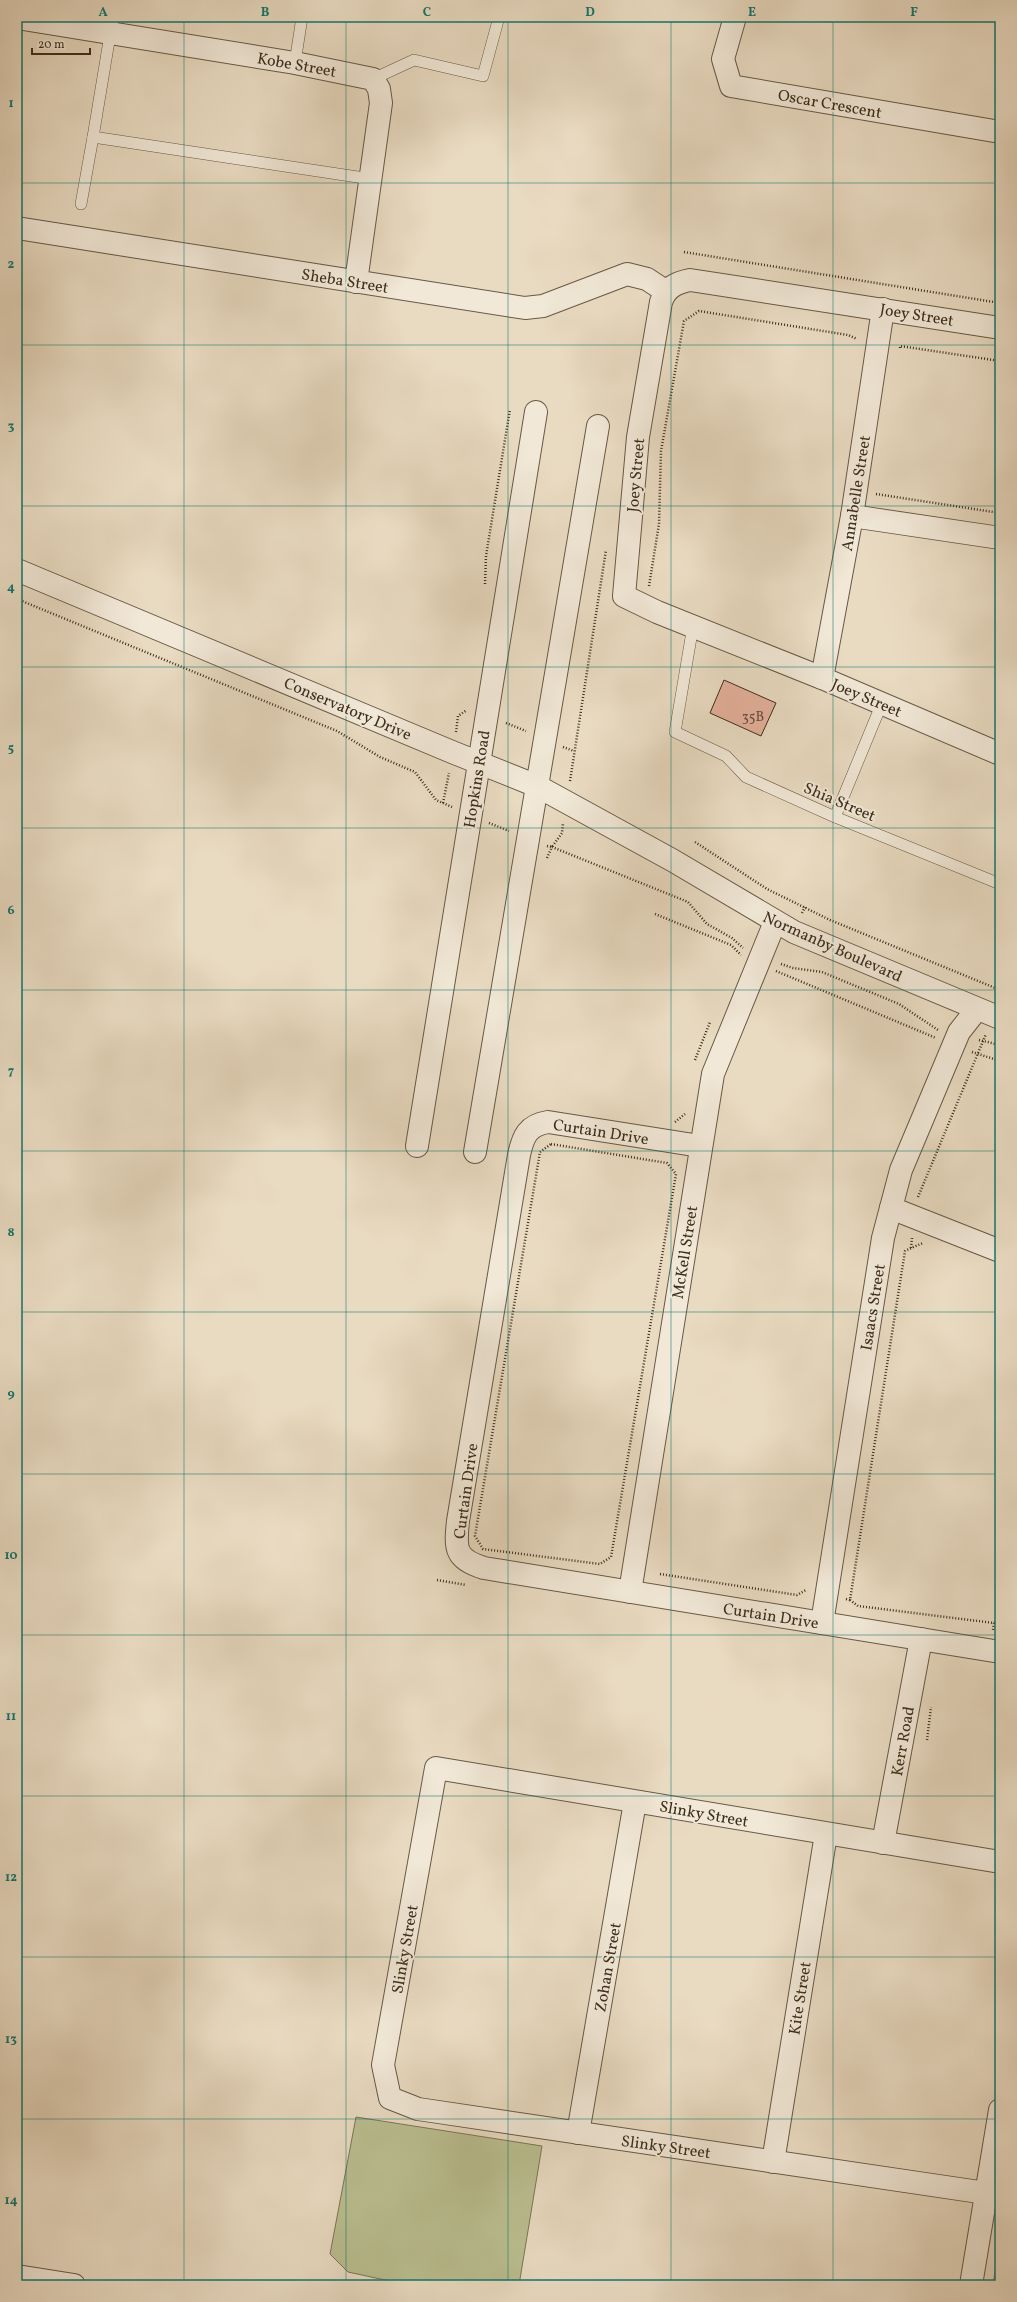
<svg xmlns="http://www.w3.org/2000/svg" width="1017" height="2302" viewBox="0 0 1017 2302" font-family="Vollkorn,serif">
<rect width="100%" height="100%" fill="#e9dbc2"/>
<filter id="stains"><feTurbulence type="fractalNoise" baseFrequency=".005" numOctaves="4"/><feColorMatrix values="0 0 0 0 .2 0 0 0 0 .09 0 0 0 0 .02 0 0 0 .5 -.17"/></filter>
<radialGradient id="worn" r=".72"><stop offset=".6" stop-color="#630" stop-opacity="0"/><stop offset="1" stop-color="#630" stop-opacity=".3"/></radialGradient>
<g fill="#babf91" stroke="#7b7656">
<polygon points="356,2117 542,2146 519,2285 408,2285 348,2272 330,2254"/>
<polygon points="1000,2240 1000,2285 993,2285"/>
</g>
<polygon fill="#e3b09b" stroke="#3c2e1c" points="724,680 776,703 761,736 710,713"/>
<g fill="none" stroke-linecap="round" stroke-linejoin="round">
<defs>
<g id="service">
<polyline points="113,17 93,137 371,179"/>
<polyline points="295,63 302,17"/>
<polyline points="373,79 414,60 483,76 499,17"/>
<polyline points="81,204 93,137"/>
<polyline points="693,626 675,732 726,756 746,777 835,817 1000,884"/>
<polyline points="835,817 882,703"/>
</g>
<g id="minor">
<polyline points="735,17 723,59 731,86 1000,132"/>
<polyline points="17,18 295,63 373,79 379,89 381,103 356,282"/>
<polyline points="17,228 525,308 543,306 627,274 647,279 665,291"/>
<path d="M1000,328l-310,-48c-15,3 -24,8 -29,22l-23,135 -14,159 33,16 165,66 178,76"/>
<polyline points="852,516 1000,538"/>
<polyline points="822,678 852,516 883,309"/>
<path d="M700,1146l-152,-24c-20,3 -25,14 -29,33l-61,366c-3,28 -3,38 26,47l516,84"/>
<polyline points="891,1208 1000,1251"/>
<polyline points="630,1592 713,1074 775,922"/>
<polyline points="822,1623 883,1238 901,1170 959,1032 977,1009"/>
<polyline points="883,1843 921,1639"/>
<polyline points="578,2133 635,1802"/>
<polyline points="773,2162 826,1834"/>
<polyline points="986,2193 418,2109 390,2098 383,2065 436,1768 1000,1862"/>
<polyline points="17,2276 74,2285"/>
<polyline points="971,2285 1000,2110"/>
</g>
<g id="tertiary">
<polyline points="17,570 452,752 537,786 672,860 794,932 1000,1018"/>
<polyline points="417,1146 536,412"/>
<polyline points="475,1152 598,426"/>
</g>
</defs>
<use href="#service" stroke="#675946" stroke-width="12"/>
<use href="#minor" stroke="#675946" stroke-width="24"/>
<use href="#tertiary" stroke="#675946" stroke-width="24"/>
<g stroke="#3c2e1c" stroke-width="2.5" stroke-dasharray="1 2" stroke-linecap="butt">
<polyline points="684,252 1000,303"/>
<polyline points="900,348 900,346 1000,361"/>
<polyline points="876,494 1000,513"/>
<polyline points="485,584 486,556 510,409"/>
<polyline points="649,586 659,524 661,451 684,321 699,311 848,335 857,339"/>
<polyline points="17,599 337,731 380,757 415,772 436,800 452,807"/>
<polyline points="506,723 526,731"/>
<polyline points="456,732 458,716 467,710"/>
<polyline points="563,747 574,751"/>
<polyline points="570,781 606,550"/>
<polyline points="443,803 449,773"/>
<polyline points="489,823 509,831"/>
<polyline points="695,842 767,889 830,920 1000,990"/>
<polyline points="547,846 552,847 562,833 563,823"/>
<polyline points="547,858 552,847 688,902 707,924 732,938 743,948"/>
<polyline points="802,913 805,907"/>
<polyline points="655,914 731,945 741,955"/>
<polyline points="781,964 793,968 822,972 899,1004 938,1030"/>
<polyline points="776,971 936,1038"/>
<polyline points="979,1040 1000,1045"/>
<polyline points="972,1052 1000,1061"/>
<polyline points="695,1060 710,1022"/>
<polyline points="675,1122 685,1114"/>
<polygon points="551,1144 667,1163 676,1174 611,1557 600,1564 483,1549 475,1536 540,1152"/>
<polyline points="918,1197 986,1034"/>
<polyline points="912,1238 911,1248 923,1243"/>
<polyline points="660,1574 797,1595 806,1590"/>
<polyline points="437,1580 466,1585"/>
<polyline points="846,1599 850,1600 905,1251 911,1248"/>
<polyline points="850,1600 858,1606 994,1623 993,1630"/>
<polyline points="994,1623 1000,1621"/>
<polyline points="927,1740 931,1707"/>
</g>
<use href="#service" stroke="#f1e8d7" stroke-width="11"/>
<use href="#minor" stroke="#f1e8d7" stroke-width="22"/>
<use href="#tertiary" stroke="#f1e8d7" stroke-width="22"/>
</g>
<path fill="none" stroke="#0f766e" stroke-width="1" stroke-opacity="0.55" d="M184,17v2268M346,17v2268M508,17v2268M671,17v2268M833,17v2268M17,183h983M17,345h983M17,506h983M17,667h983M17,828h983M17,990h983M17,1151h983M17,1312h983M17,1474h983M17,1635h983M17,1796h983M17,1957h983M17,2119h983"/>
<g text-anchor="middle" stroke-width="4" stroke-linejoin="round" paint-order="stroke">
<g font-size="14" fill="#664e3c">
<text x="753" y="721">35B</text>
</g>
<g font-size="16" fill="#3c2e1c" stroke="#f1e8d7">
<text transform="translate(297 64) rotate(10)" y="6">Kobe Street</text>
<text transform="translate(830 103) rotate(10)" y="6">Oscar Crescent</text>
<text transform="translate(345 280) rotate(9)" y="6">Sheba Street</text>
<text transform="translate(917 314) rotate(9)" y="6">Joey Street</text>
<text transform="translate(635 475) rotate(-85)" y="6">Joey Street</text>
<text transform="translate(855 493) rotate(-81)" y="6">Annabelle Street</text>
<text transform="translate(867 697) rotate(23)" y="6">Joey Street</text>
<text transform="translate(348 708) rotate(23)" y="6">Conservatory Drive</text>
<text transform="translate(476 779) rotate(-81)" y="6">Hopkins Road</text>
<text transform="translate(840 801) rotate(23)" y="6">Shia Street</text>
<text transform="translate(833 946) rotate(24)" y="6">Normanby Boulevard</text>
<text transform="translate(601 1131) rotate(9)" y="6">Curtain Drive</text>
<text transform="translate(684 1252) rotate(-81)" y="6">McKell Street</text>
<text transform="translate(872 1307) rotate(-81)" y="6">Isaacs Street</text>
<text transform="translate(465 1491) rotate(-82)" y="6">Curtain Drive</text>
<text transform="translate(771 1615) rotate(9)" y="6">Curtain Drive</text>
<text transform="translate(902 1741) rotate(-80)" y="6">Kerr Road</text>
<text transform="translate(704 1813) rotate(10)" y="6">Slinky Street</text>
<text transform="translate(404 1949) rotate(-80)" y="6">Slinky Street</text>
<text transform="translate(607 1967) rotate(-80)" y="6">Zohan Street</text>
<text transform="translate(799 1998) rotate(-81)" y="6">Kite Street</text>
<text transform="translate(666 2146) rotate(8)" y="6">Slinky Street</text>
</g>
</g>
<rect width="1017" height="2302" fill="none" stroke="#e9dbc2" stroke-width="44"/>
<path d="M32 48v6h58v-6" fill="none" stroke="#3c2e1c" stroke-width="2"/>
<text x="38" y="48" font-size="12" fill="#3c2e1c" stroke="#f1e8d7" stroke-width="3" paint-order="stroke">20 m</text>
<rect x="22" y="22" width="973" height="2258" fill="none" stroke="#0f766e" stroke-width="1.5"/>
<g font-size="13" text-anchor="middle" font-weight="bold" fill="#0f766e">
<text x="103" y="16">A</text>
<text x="265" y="16">B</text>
<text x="427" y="16">C</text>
<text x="590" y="16">D</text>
<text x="752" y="16">E</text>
<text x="914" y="16">F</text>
<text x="11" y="107">1</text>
<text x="11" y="268">2</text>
<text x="11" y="430">3</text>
<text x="11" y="591">4</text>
<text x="11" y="752">5</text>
<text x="11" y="914">6</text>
<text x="11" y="1075">7</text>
<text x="11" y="1236">8</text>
<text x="11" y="1397">9</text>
<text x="11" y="1559">10</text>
<text x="11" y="1720">11</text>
<text x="11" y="1881">12</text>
<text x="11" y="2043">13</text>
<text x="11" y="2204">14</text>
</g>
<rect width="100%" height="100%" filter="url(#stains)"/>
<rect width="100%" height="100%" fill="url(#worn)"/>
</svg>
